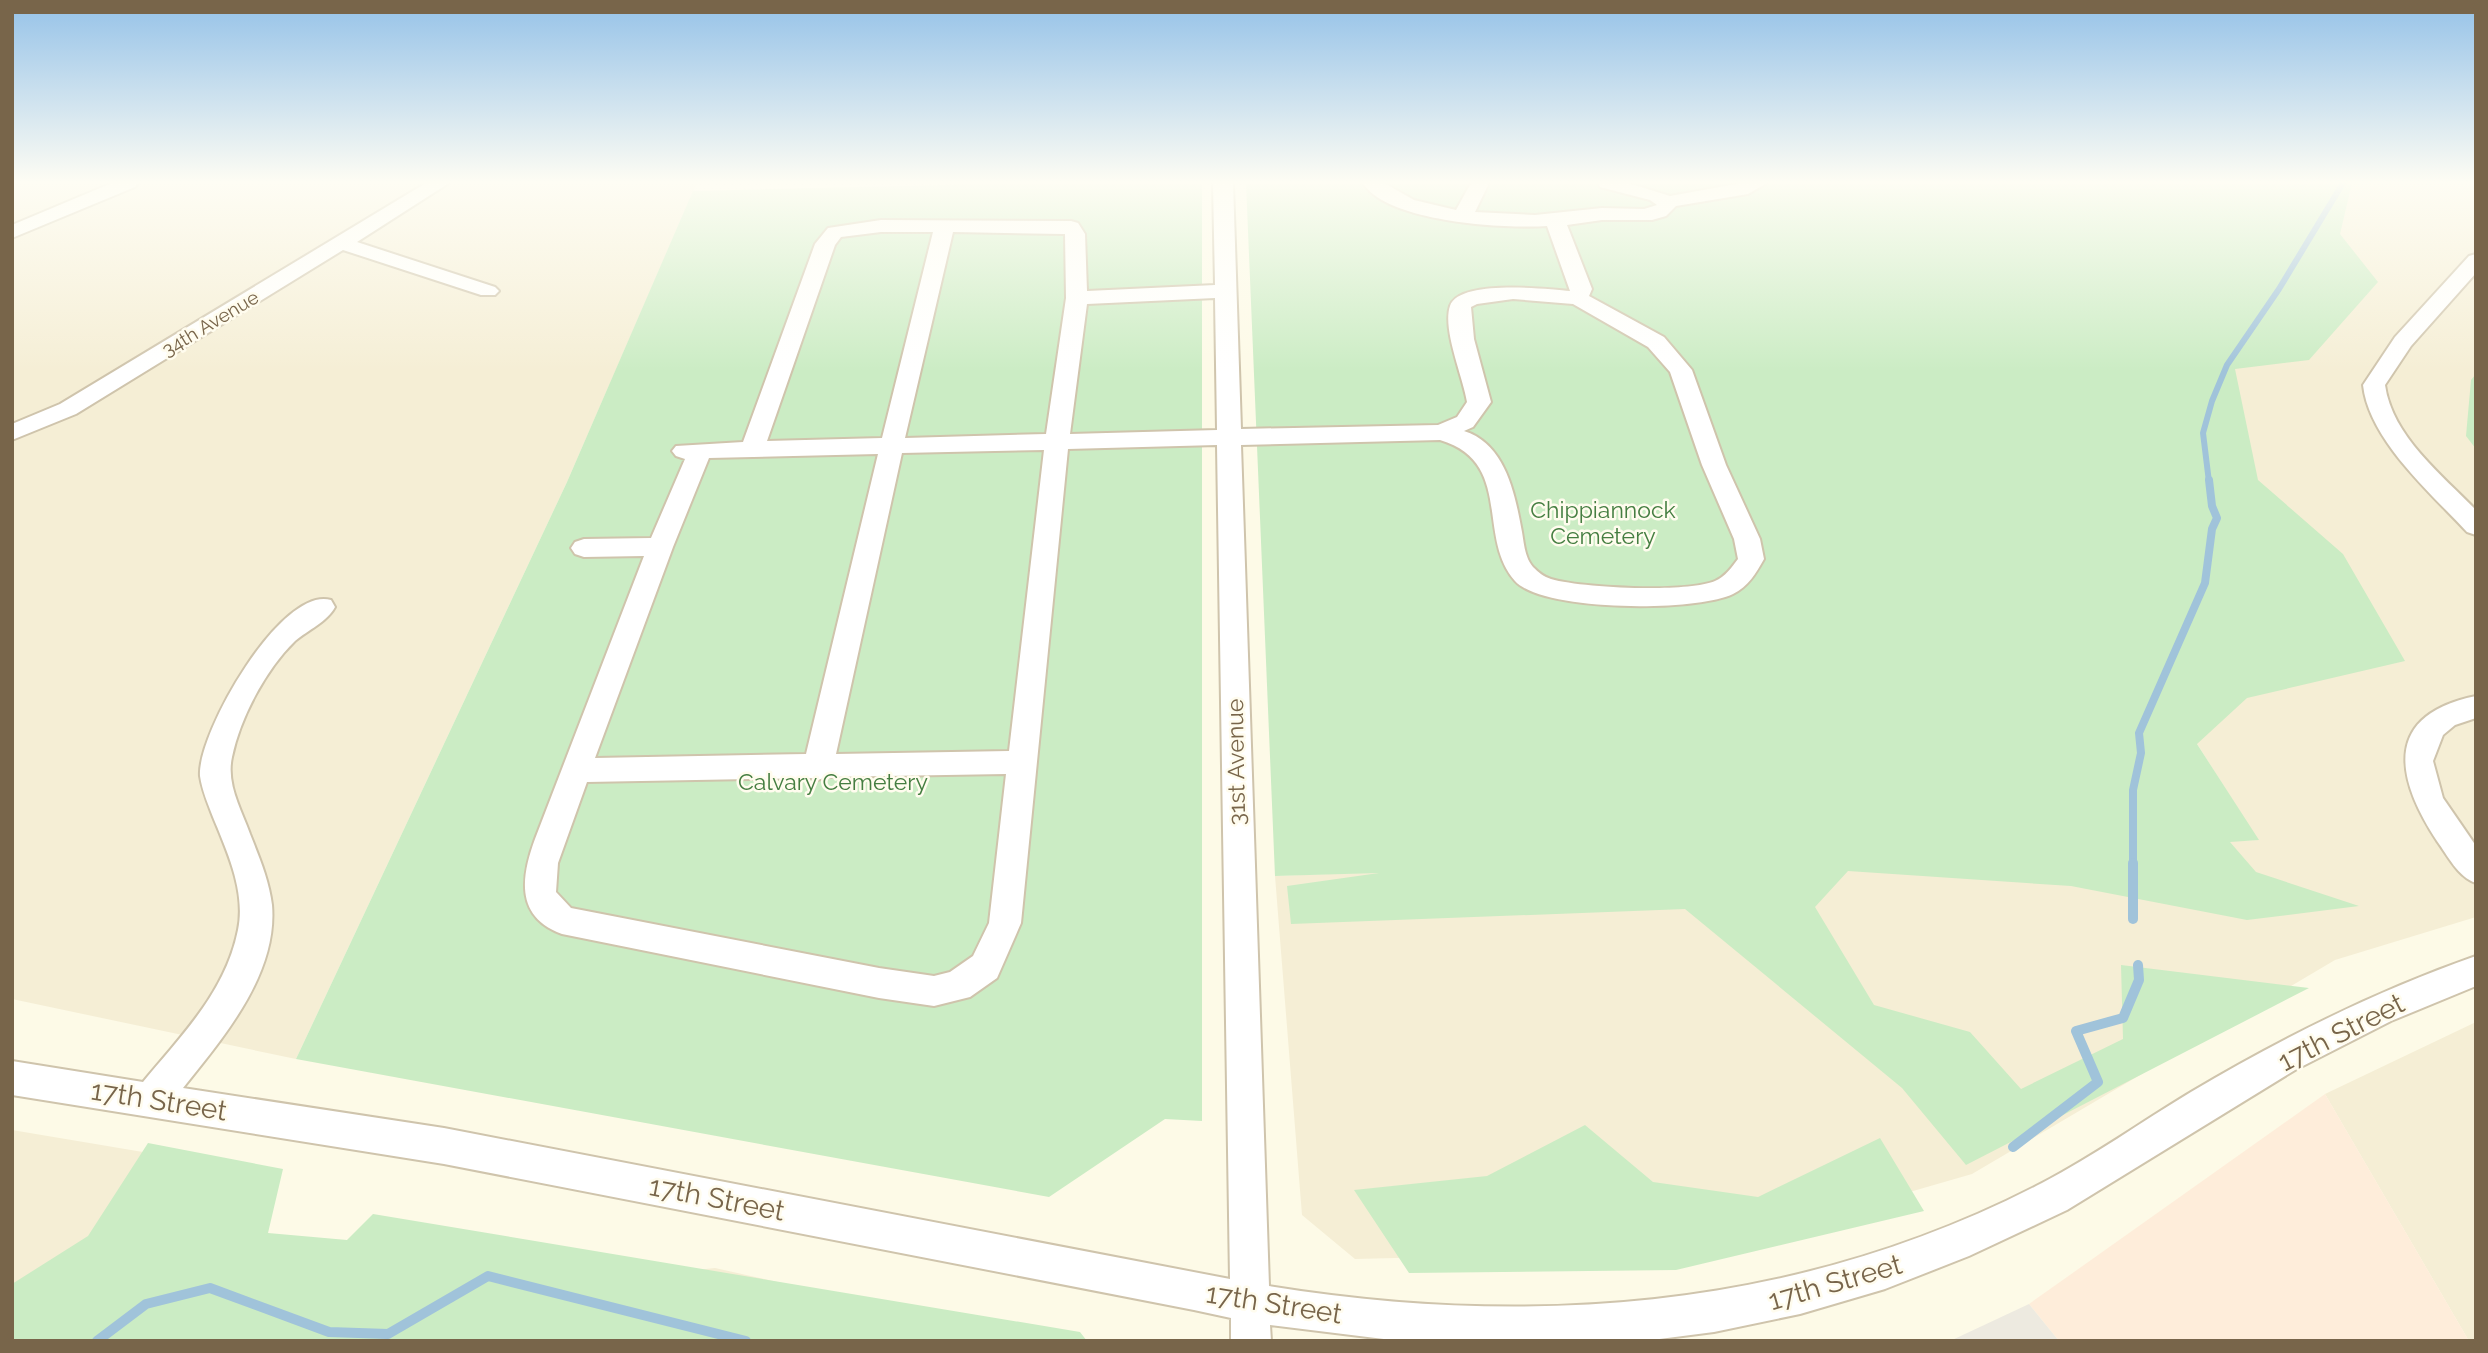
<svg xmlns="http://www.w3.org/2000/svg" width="2488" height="1353" viewBox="0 0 2488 1353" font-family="Raleway,sans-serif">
<rect width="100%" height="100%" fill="#fdfae7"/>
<g fill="#f5eed5">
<polygon points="12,183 697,183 567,482 296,1059 12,999"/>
<polygon points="2278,183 2476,183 2476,917 2335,960 1972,1174 1709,1250 1355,1259 1302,1215 1275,876 2258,840 2024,471"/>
<polygon points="2476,1022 2476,1341 2469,1341 2325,1094"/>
<polygon points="12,1130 244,1169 179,1326 715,1268 1042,1341 12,1341"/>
</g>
<polygon fill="#feedda" points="2325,1094 2469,1341 2059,1341 2029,1304"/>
<polygon fill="#edeae0" points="2029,1304 2059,1341 1950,1341"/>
<g fill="#cbecc4">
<polygon points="1028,183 1202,183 1202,1121 1165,1119 1049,1197 296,1059 567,482 693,191"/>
<polygon points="1246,183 2352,183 2340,234 2378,282 2309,360 2235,369 2258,480 2343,554 2405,661 2247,698 2197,744 2259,840 2230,842 2256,872 2359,906 2247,920 2071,886 1848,871 1815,907 1874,1005 1970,1032 2021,1089 2123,1039 2121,965 2309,988 1966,1165 1902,1088 1685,909 1291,924 1287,886 1379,873 1275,876"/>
<polygon points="2476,374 2476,449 2466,436 2471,380"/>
<polygon points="1585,1125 1653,1182 1758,1197 1880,1138 1924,1211 1676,1270 1409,1273 1354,1190 1487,1176"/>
<polygon points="148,1143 283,1169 268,1233 347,1240 373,1214 1080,1332 1087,1341 12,1341 12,1284 88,1236"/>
</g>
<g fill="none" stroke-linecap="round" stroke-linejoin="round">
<polyline stroke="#a0c3da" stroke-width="6" points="2209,482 2203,433 2212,401 2227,365 2279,289 2343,183"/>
<polyline stroke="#a0c3da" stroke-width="8" points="2133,864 2133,790 2141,753 2139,733 2205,583 2212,529 2217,518 2212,506 2209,480"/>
<g stroke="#a0c3da" stroke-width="10">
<polyline points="2133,863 2133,919"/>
<polyline points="2013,1147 2098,1082 2076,1031 2123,1018 2139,980 2138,965"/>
<polyline points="97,1341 146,1304 210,1288 329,1332 388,1334 488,1276 746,1341"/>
</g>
<defs>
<g id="minor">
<polygon points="112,183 138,183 135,187 12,238 12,225"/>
<polygon points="426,183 449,183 357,242 495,287 499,291 495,295 481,295 343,250 76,414 12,440 12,424 60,404"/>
<path d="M1213,183h20l8,246 197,-4 19,-8 10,-15c-4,-25 -25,-73 -17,-96 9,-27 97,-17 120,-15l-23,-65c-42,3 -161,-4 -184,-43h21l30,17 42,10 15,-27h18l-14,29 60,3 67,-7 42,1 13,-4 -7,-5 -50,-13 -2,-4h30l42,13 72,-13h25l-19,11 -72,12 -10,10 -14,4h-50l-35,5 25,64 -3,7 75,41 28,33 34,95 34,74 4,20c-8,14 -16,28 -31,35 -37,18 -190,18 -218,-13 -39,-44 -1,-119 -75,-141l-199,5 28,841c266,43 531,23 773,-103 52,-27 99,-61 149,-91 91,-54 185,-101 285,-136v30l-85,35 -96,49 -228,140 -98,46 -84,33 -85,25 -86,18 -70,9h-244l-130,-16 1,16h-40v-23l-37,-8 -750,-146 -432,-69v-34l131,21c39,-47 83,-91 95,-152 8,-38 -11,-79 -25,-113 -5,-13 -11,-27 -13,-41 -3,-43 82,-191 131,-176l4,7c-8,15 -27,23 -40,34 -29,28 -55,77 -63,116 -6,27 9,52 18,77 9,23 19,46 22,71 6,69 -49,133 -89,183l261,40 786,151 -13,-834 -149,4 -47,474 -24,55 -27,19 -36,9 -55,-8 -317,-64c-47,-17 -41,-57 -27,-95l109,-283 -60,1 -9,-3 -4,-6 4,-6 9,-3 67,-1 34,-79 -9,-3 -4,-5 4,-5 67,-4 72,-198 13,-16 53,-8 190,1 7,2 7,11 2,57 128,-6zM881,232h52l-51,206 -115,3 68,-196 6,-8zM953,232l112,2 1,64 -20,136 -141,4zM1215,298l2,132 -147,4 17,-130zM1513,299l60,5 75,43 22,25 32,93 32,74 4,20c-6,8 -13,18 -23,22 -30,12 -133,7 -164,-2 -7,-2 -13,-7 -18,-12 -8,-9 -9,-23 -11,-35 -7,-37 -16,-88 -58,-101l9,-4 18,-25 -17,-63 -3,-32 6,-3zM1044,450l-35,301 -173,3 66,-301zM878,454l-72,300 -211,4 78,-211 36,-89zM1006,774l-17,149 -16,33 -23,16 -16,4 -55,-8 -308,-60 -15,-16 2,-29 29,-81 224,-4 7,2 8,-3z"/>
<path d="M2476,254v19l-65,73 -26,39c7,51 57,90 91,125v25l-9,-3c-36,-39 -98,-92 -104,-147l32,-48 74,-81z"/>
<path d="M2476,696v22l-21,7 -12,10 -10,26 10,37 33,48v37c-18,-6 -28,-27 -39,-42 -42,-64 -54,-126 39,-145z"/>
</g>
</defs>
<use href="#minor" stroke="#cfc4ac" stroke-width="4"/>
<use href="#minor" fill="#fff" fill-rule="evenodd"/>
</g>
<linearGradient id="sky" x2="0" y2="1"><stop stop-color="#95c2e8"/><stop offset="0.49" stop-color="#fefdf4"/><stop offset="1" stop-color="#fefdf4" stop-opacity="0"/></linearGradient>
<rect width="2488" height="372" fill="url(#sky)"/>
<g text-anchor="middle" stroke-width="5" stroke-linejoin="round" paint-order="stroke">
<g font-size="19" fill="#78654a" stroke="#fffcee">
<text transform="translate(210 323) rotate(-31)" y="7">34th Avenue</text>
</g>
<g font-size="23" fill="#457e41" stroke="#fffcee">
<text x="1603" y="518">Chippiannock<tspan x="1603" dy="26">Cemetery</tspan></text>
<text x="833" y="790">Calvary Cemetery</text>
</g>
<g font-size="23" fill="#78654a" stroke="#fffcee">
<text transform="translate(1236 762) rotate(-91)" y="8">31st Avenue</text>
</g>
<g font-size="28" fill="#78654a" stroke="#fffcee">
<text transform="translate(2341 1032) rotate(-27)" y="10">17th Street</text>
<text transform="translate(159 1100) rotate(9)" y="10">17th Street</text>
<text transform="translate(717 1198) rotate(11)" y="10">17th Street</text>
<text transform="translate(1835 1282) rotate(-16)" y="10">17th Street</text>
<text transform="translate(1274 1303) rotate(9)" y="10">17th Street</text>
</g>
</g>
<rect width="2488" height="1353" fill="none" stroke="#78654a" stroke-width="28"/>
</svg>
